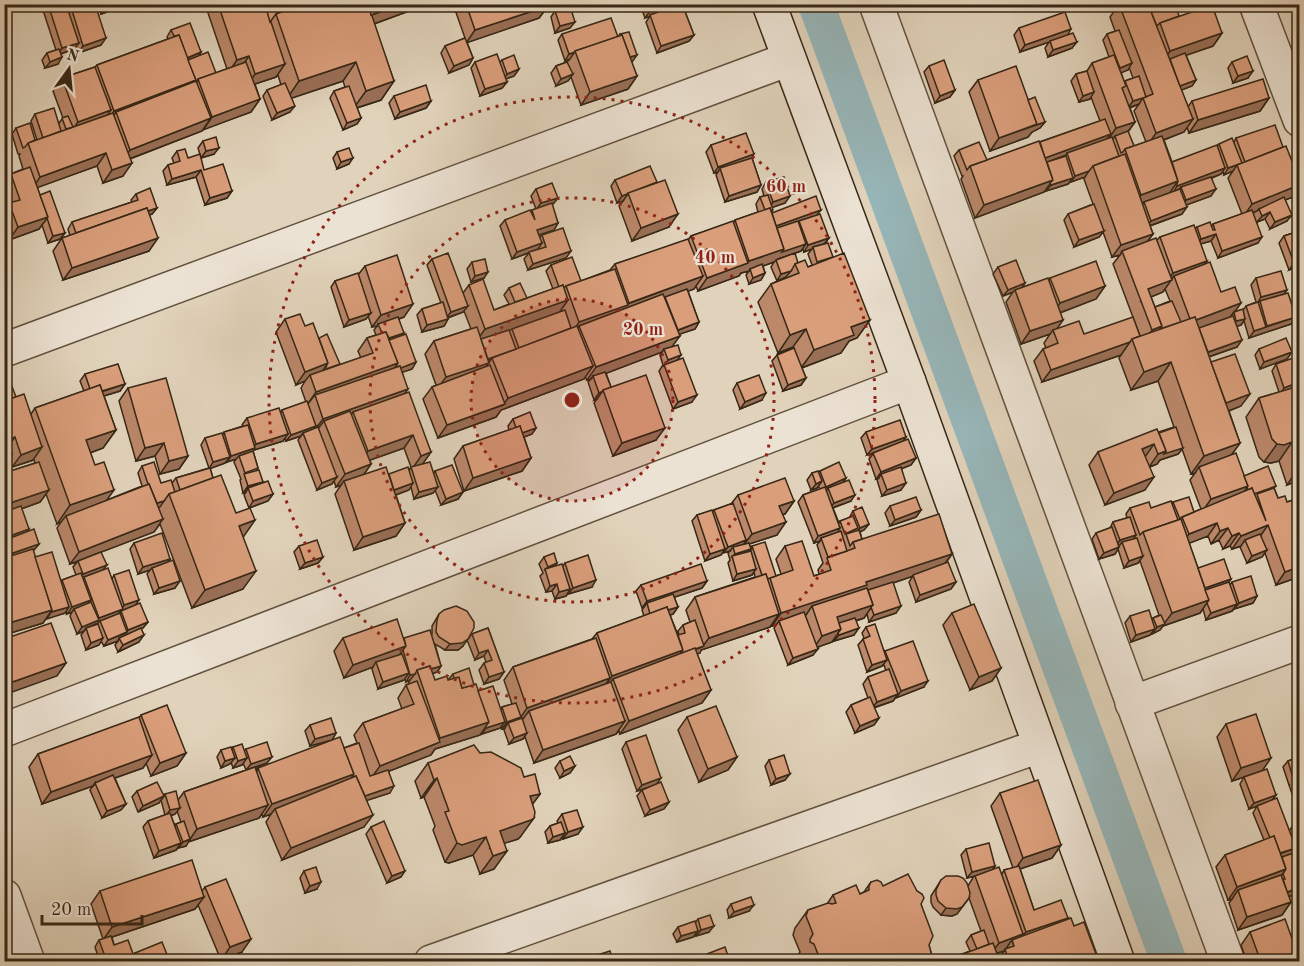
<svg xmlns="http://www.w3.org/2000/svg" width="1304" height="966" viewBox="0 0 1304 966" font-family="'Old Standard TT',serif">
<rect width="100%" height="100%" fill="#e1d3bb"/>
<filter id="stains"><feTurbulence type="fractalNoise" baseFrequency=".00333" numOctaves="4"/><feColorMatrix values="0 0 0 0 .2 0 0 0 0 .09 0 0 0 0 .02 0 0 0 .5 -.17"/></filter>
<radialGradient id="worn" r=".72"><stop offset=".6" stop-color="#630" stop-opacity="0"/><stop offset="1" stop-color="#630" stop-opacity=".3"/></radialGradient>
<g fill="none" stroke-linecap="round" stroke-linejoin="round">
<polyline stroke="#97b6b9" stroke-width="36" points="816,4 1169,962"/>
<defs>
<g id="street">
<polyline points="876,4 1228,962"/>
<polyline points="1256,4 1300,120"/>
<polyline points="4,350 789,59"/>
<polyline points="1132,703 1300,642"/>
<polyline points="4,730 909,382"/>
<polyline points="4,896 28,962"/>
<polyline points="431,962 1039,746"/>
</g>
<polyline id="secondary" points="769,4 909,382 1118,962"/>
</defs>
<use href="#street" stroke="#62523f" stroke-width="36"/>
<use href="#secondary" stroke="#372716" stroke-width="36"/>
<use href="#street" stroke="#ece2d3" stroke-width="33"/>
<use href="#secondary" stroke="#ece2d3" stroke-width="33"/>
</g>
<g fill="#bb886a" stroke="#372716" stroke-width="1.5" fill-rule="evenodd">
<polygon points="44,4 95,4 101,45 78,53 76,46 74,49 61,54 58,64 45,68 42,60 47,53 56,50 42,7"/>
<polygon points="97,4 127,4 108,11 108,10 107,12 101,14"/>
<polygon points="205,4 291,4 293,8 301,4 428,4 374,24 394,81 381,100 357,108 361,118 357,124 343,130 330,98 334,91 345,87 343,81 291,98 290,112 272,120 263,96 267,90 281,85 278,75 276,77 255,84 260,99 251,112 203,129 202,131 130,159 123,176 103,183 97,166 37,187 40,195 65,233 60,239 48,243 42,225 39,229 9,240 4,227 4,210 8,205 4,195 4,182 11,174 23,169 19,156 20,154 18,154 12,134 16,128 35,140 37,140 31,121 35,114 59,123 63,118 53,91 62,78 95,67 97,65 168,39 167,37 171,30 201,52 199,56 216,73 227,69"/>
<polygon points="453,4 548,4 548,6 539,18 467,42 473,58 469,65 449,73 441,53 445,46 465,38"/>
<polygon points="640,4 686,4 683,6 694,35 689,41 657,53 646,22 650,16 645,18"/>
<path d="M1119,4l60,12 43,17 -9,13 -27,9 10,25 -4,6 -11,4 7,17 4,-6 77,-3 -9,13 -71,22 -2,-6 -3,5 -20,8 8,22 45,-16 2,-2 15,-2 2,-4 57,59 -8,3 2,21 -17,8 -5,-10 -8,3 1,21 -40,15 -7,-17 -11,3 4,20 17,28 15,19 7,-1 3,-4 10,-4 -5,-17 5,-7 28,16 7,30 -42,14 -5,-17 -3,4 -4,1v21l-28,10 2,5 30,44 -12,5 11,32 -9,12 13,21 32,10 -2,2 4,10 9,4 12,-4v79l-23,8 -11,-32 -3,4 -15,6 -7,-16 1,-1 -9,3 -2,-3 -7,3 -4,-9 -8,4 -3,-8 -19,7 9,25 33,11 -3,3 2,3 2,-3 25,14 -4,7 -19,6 -2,2 -26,9 -3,-11 -3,4 -37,13 -3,4 -8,4v-1l-2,2 -19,7 -6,-19 5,-7 22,4 1,-2 6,-3 -19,-54 -2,2 -14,5 -6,-19 -3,5 -16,5 -7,-20 4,-6 14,-5 3,-6 14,-4 -1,-4 4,-6h21l21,-4 1,-2 21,10 7,-3 -11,-29 5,-7 -4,1 -9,-25 -4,5 -18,6 -3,4 -7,3 -5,23 -40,15 -16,-40 9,-13 76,-25 -16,-46 -27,9 -12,-32 2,-3 -79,27 -8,-21 9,-12 3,-1 -2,-5 6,-9 -29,10 -15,-42 7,-10 -10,4 -10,-22 5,-7 27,16 -3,4 27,-7 1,-2 55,8 -9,13 -36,14 3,7 -6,8 27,6 56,2 -27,-72 7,-9 -8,2 -9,-25 -4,5 -25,10 -10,-27 4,-6 25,-10 -9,-25 1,-2 -14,5 -1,-1 -2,3 -22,7v-1l-2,2 -69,26 -14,-39 2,-3h-1l-8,-20 5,-6 28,10 113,-39 -9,-24 -1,2 -11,3 -8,-21 5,-7 11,-3 5,-8 17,-6 -6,-17 4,-6 8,-3 -5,-14zM1129,67l4,11 -8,3 -1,1 -3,-10 7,-2zM1139,104l-5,7 12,31 -12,4 -6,-14 7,-10 -5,-14zM1233,171l-5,7 14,36 -29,10 -1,2 -15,1 -2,2 -35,8 -3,3 -10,2 6,-8 -3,-8 32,-12 4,-9 25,-9 1,-18 9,-4 2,-2 1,3zM1165,289l5,12 -15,6 -4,-10 12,-5z"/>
<polygon points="555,11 570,28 555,33 551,17"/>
<polygon points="1019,28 1068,35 1072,48 1048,57 1045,48 1049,42 1020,52 1014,35"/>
<polygon points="562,34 618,37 620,34 637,76 628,89 581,105 571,77 568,81 556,86 551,73 556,66 567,62 570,59 565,61 558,40"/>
<polygon points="502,60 519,69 514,76 506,79 507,82 502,88 480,96 471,68 475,62 500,62"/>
<polygon points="1232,62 1248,78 1233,83 1228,68"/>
<polygon points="929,66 955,90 950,97 935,103 924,72"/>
<polygon points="978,80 1028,100 1045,122 1040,128 1032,132 1028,137 990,151 969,92"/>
<polygon points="394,96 431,101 426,108 395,119 389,103"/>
<polygon points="203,141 214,154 201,158 198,148"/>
<polygon points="711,145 752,158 761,185 757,192 725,202 716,175 718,172 714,173 706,152"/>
<polygon points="177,151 204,170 232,191 227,198 205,205 196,177 167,185 163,171 168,165 174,163 172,158"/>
<polygon points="337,152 349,164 337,169 333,158"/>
<polygon points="615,180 669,227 632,241 619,206 623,201 617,203 611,186"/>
<path d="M766,182l19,21 -13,4v6l45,2 12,23 -4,6 45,76 -13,18 -8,3 -8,12 -39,15 4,10 -5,7 -18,6 -11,-30 5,-6 17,-7 -1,-1 -15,6 -20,-51 13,-18 15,-7 -9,4 -6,-14 3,-5 -11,4 2,7 -4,7 -12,4 -3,-9 3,-4 -8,2 -2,3 -41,15 -2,-5 -2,3 -6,2 11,31 -4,7 -16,5 -7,12 6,13 14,43 -19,7 -14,-38 4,-6 -3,-10 2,-3 -56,21 5,14 45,53 -43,16 -19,-53 3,-4 -3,1 -6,-18 3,-3 -4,1 -2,-3 -1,2 -83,31 -5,7 -58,21 -15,-39 9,-12 4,-2 -11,-31 9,-13 37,-12 -7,-18 -1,1 -15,6v1l-4,7 -22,6 -5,-17 5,-6 19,-6 -14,-38 5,-6 31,34 6,-8 25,25 15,-6 -5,-9 5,-7 18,10 26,-9 -7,-18 5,-6 30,16 29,-11 5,-6 73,-24 3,-4 43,-14 1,-2 23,-8 -2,-8 4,-7 4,-1 -2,-7zM803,249l1,3 8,-3 -4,5 4,11 -4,2 -10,-4 -21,-3 1,-1 23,-8z"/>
<polygon points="536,189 558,198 552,205 558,223 554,230 539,234 540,237 542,235 566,258 528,270 524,259 529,253 512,259 500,226 505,220 531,212 532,210 536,209 531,196"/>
<polygon points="136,194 157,208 152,214 149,215 149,251 63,280 53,251 62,238 70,236 68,229 72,222 132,202 131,200"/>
<polygon points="1299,231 1299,288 1293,271 1296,267 1289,270 1279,243 1284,236"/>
<polygon points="472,262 484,278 471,282 467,269"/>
<path d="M365,266l39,51 -5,2 3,16 14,27 -4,7 -10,3 4,21 25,59 -8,11 10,11 2,-3 28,21 -5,7 -17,6 -6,-15 -2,3 -19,6 -3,-12 -2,3 -13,5 9,28 -9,13 -42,14 -19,-56 6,-9 -5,2 -2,-6 -2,3 -15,6 -19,-50 3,-4 -15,5 -1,-3 -2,3 -29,9 -1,1 5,17 -1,2 6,12 -1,1 11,11 -5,7 -19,7 -5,-13 2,-3 -3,1 -3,-13 1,-1 -7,-17 2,-3 -9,3 -2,1 -15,5 3,10 30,59v52l-51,19 -32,-84 -6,8 -53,20 2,17 9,10 2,-4 34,47 -5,6 -2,1 -2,13 -21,10 -3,-7 3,-4 -14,5 -3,-5 -2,4 -13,5 -5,-15 3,-4 -7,3 -7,-18 2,-4 -5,2 -1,-3 -1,2 -19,5 -3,5 -39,12v-249l27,28 4,-6 49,-17 -4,-10 5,-7 40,10 -5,7 -16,5 12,34 -13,18 -13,5 17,47 35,-14 -4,-13 4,-7 19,17h11l4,-5 33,-10 -8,-23 4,-7 18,-4 1,-2 19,-6 -1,-1 5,-7 34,-6 1,-2 24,-8 -5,-14 4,-7 -9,4 -20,-53 9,-13 20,7 14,12 20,27 22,-7 -3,-7 9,-13 9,-3 -2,-5 3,-4 -5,1 -4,-11 -2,3 -22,8 -13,-40 4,-6 23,-6zM404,448l7,19 -2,3 -20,4h-25l7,-10 -1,-4zM9,459l3,8 22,-7 1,3 -27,9 -3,-10 3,-1zM46,494l11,30 4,-2 -4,6 13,36 7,-2 -4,5 3,8 -14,5 -1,2 -26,-25 -2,-6 6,-7 -12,-12 -6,-23 19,-7z"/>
<polygon points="1259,349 1292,352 1287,359 1260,369 1255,355"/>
<polygon points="1276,364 1299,368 1299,480 1287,485 1279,461 1271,463 1264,462 1259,457 1246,417 1259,398 1279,392 1272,371"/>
<polygon points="737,383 762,400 740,409 733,390"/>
<polygon points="128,388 188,456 179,469 160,474 155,456 136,461 119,401"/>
<polygon points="513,419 536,428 532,434 524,437 531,458 522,471 464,491 454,459 463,446 509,430 508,426"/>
<polygon points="866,432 906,437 903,441 916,458 911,465 901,469 901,490 882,496 877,480 879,478 876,479 869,459 873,454 867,455 861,438"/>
<path d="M820,471l26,7 -3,5 8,18 -18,7 6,15 1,-2 9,-3 4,-7 16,13 -5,6 -4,2 2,7 90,15 -7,10 11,18 -5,7 -35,13 -7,-20 4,-6 -20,7 3,30 -27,9 -2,-8 -3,4 -8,3 -2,14 -20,6v-1l-2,2 -15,5 -4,8 -25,10 -14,-37 2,-3 -4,1v-1l-2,2 -69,23 -1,3 -3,1 14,36 -9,13 -82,31 -1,-3 -3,3 -82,29 -9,-26 -2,2 -14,5 -5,-14 1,-2 -3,1v-3l-2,2 -18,6 -1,-1 -1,2 -45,14 -4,6 -42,16 1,22 -23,7 -3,27 -82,33 -16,-38 5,-8 -8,3 -1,-3 -3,4 -71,24 -2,4 -8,2 -2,2 -22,8 -11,-31 5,-6 17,-6 -4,-15 4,-6 13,6 6,-8 62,-22 -3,-7 -1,2 -9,3 -2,-6 -1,2 -9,4 -4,-11 4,-7 11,-1 1,-2 11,4 2,-2 21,14 -11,4 1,4 1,-3 86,-20 13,-5 -3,-8 9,-12 39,-14 -4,-11 8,-13 2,-1 2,-4 -4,2 -1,-3 -1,1 -26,9 -6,-20 1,-2 -29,11 -10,-27 9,-13h61l28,-4v-8l7,-12 24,32 -5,4h-13l-10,-6 6,22 -4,6 -5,2 3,6h13l5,-6 21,11 4,6 23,18 1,-2 10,-3 -8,-24 9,-13 79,-28 5,-6 47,-17 -2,-6 2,-3 -2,1 -6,-17 5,-6 66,-4 -5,7 -28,9 4,10 -5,7 -3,1 8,20h1l-1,-4 5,-6 7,-3 -4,-12 9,-13 60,-20 -1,-5 -2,3 -19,6 -5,-18 2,-3 -2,-7 2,-2 -7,1 -2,3 -16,6 -13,-40 5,-6 16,-4 1,-1 17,-6 7,-9 56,6 -9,13h-2l-6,21 -28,9 1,4 2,-2 24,30 5,-2 -5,-15 9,-13 29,30 5,-2 -1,-4 5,-7 -6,-18 3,-4 -6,2 -16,-41 5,-7 17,-6 -2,-3 -1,2 -6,2 -4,-10 5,-7 6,-1zM177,811l4,11 -5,2 -1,2 -4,-10 4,-2z"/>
<polygon points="890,506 921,510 916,517 890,526 885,513"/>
<polygon points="134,543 170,559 168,562 175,588 154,594 147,574 150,570 138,574 130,549"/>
<polygon points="299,546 323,557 318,563 300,569 294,552"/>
<polygon points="544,557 556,566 563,566 565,563 592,587 568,594 568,593 566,596 555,599 552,591 546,592 540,576 543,573 539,564"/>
<polygon points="952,613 1001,668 992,681 970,690 943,625"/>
<polygon points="866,627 885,652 885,651 924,687 896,698 896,697 893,701 874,708 879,718 874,725 855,733 846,712 851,705 868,698 863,684 868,677 886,671 884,665 882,666 867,672 858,645 864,638 862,633"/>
<polygon points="488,628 504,672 499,679 484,684 479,670 484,663 486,662 484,656 475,660 467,640 472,634"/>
<polygon points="141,715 186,753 177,766 151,776 146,763 143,768 115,778 126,804 121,810 102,818 90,790 93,786 42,804 29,767 38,754 139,718"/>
<polygon points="687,717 737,757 728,770 699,782 678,730"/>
<polygon points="1226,724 1262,771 1232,781 1217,737"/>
<polygon points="310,725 336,733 332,740 310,746 305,731"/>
<polygon points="626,742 657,784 669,802 664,809 645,816 637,796 642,790 637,791 622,749"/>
<polygon points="480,753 524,777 540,794 532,804 521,836 518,839 504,843 494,869 480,874 473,855 449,863 445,862 433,830 435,826 424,797 421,798 415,781 428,763"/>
<polygon points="1299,757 1299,814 1289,785 1290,784 1289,785 1283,767 1288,761"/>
<polygon points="769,760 785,780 771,785 765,766"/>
<polygon points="560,761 575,766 570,773 560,778 555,768"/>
<polygon points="1244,777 1276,795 1272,801 1289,831 1298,819 1299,818 1299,893 1289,897 1291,902 1282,915 1238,930 1229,903 1232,899 1228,900 1216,867 1225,855 1264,840 1253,813 1257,806 1249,809 1240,784"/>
<polygon points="137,791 159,803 138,812 132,797"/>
<path d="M1000,793l61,52 -9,13 -32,11 14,41 34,8 -2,2 8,6 25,36h-158l29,-11 -4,-9 5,-7 10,-4 -12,-33 -12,16 -5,2 -11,-1 -8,-8 -2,-5v-6l10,-16 27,6 6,-10 -7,2 -6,-23 5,-6 29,17 -3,4 10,4 2,-4 9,-2 -22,-62zM1004,951l-5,7 -2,-5z"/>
<polygon points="562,814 578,834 563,839 563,836 560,840 548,843 545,832 550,826 558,823 557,821"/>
<polygon points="371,827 401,877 387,883 366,834"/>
<polygon points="304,871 317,889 305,893 300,878"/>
<polygon points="871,882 883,886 921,904 929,945 932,956 928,962 799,962 797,960 797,957 800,952 793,935 795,928 808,910 827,904 833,895 860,894 864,892"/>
<polygon points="205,887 242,952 221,960 198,905 195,909 112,937 114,945 134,955 135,953 168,957 164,962 100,962 95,947 99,940 103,939 91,904 100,891 202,891"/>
<polygon points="731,904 749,911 729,918 727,910"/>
<polygon points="698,919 709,932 696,936 696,934 693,937 677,942 673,934 678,927 695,923"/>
<polygon points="1250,932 1299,962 1247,962 1241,945"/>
<polygon points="707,954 730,962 703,962 702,960"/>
</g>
<g fill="#996f56" stroke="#372716" stroke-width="1.5">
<polygon points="113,4 127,4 108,11"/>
<polygon points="263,4 276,4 264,11"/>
<polygon points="402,4 428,4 360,29 369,16"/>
<polygon points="655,4 686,4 645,18"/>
<polygon points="112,5 107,12 101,14 105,8"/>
<polygon points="548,6 539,18 466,43 475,30"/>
<polygon points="575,22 570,28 555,33 560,26"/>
<polygon points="1071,29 1067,36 1020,52 1025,45"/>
<polygon points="1222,33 1213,46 1161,64 1170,51"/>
<polygon points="694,35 689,41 657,53 661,46"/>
<polygon points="106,38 101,45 78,53 83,46"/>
<polygon points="1077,42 1072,48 1048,57 1053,50"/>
<polygon points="79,43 74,49 57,55 62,48"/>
<polygon points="201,52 197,58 184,64 183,60"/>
<polygon points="574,53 570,59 565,61 569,54"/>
<polygon points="637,55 632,62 623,65 628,58"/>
<polygon points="249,56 240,69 228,73 237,60"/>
<polygon points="62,57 58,64 45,68 50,62"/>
<polygon points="473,58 469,65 449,73 454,66"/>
<polygon points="356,62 343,81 286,100 299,81"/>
<polygon points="1132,63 1128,70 1116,75 1120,68"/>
<polygon points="285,64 276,77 246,87 255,74"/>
<polygon points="519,69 514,76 503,80 507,74"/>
<polygon points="1253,71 1248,78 1233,83 1238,76"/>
<polygon points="573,74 568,81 556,86 561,79"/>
<polygon points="637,76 628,89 581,105 590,92"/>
<polygon points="196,80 188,90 116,112 109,122 105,123 114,111"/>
<polygon points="1196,80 1192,86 1174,93 1178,86"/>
<polygon points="394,81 381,100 353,109 366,91"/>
<polygon points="507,82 502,88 480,96 485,89"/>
<polygon points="955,90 950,97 935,103 940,96"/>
<polygon points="1094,92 1090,99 1079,102 1083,96"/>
<polygon points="1146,97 1143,98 1139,104 1128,108 1133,101"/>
<polygon points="1269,98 1260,111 1189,133 1198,120"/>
<polygon points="260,99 251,112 203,130 212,117"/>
<polygon points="431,101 426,108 395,119 400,112"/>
<polygon points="295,106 290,112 272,120 277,113"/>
<polygon points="111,110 102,123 73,129 78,122"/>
<polygon points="211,118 202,131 121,162 130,150"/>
<polygon points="361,118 357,124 343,130 347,123"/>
<polygon points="1193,119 1184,132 1147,146 1156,133"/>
<polygon points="1045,122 1040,128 1032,132 1028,137 990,151 999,138"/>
<polygon points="1135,122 1126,134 1115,136 1113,139 1107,141 1116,128"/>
<polygon points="1111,134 1106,140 1067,153 1066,155 1037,166 1042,159"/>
<polygon points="219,148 214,154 201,158 206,151"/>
<polygon points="106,153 97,166 31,190 40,177"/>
<polygon points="754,154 750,161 720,168 718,172 714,173 718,167"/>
<polygon points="353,158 349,164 337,169 341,162"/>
<polygon points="132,163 123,176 103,183 112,170"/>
<polygon points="1237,165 1233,171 1224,175 1228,168"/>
<polygon points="1225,168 1221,174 1182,189 1181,187 1178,191 1173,193 1177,186"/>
<polygon points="201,170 196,177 167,185 172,179"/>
<polygon points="1089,171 1085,177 1071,182 1075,176"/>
<polygon points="1073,178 1068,184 1046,191 1051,185"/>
<polygon points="1053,180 1044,192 975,218 984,205"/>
<polygon points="1178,181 1169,194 1144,202 1143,204 1132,207 1141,195"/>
<polygon points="761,185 757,192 725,202 729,196"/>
<polygon points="1299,185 1299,187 1293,197 1259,210 1259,209 1257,211 1243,217 1252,204"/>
<polygon points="1216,189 1211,196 1181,207 1186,200"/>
<polygon points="232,191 227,198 205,205 210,198"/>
<polygon points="628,194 623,201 617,203 622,196"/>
<polygon points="790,196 785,203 768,209 773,202"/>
<polygon points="558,198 553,204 536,210 541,203"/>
<polygon points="1187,207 1182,214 1146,227 1151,221"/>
<polygon points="157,208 152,214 72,242 77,235"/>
<polygon points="821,210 816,216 799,221 798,223 774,232 773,227"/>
<polygon points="1270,212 1265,219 1257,222 1262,216"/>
<polygon points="678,214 669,227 632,241 641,228"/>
<polygon points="1292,215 1287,221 1270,229 1275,222"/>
<polygon points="48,217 39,229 9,240 18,227"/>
<polygon points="558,223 554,230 533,237 537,230"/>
<polygon points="1104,231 1099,237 1074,247 1079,240"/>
<polygon points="65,233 60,239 48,243 53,236"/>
<polygon points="1153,234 1144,246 1122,251 1120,255 1112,257 1121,245"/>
<polygon points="1216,234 1211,241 1197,245 1201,239"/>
<polygon points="1262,237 1258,243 1218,258 1222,251"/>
<polygon points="158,238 149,251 63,280 72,268"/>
<polygon points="829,238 824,244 813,247 812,249 804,252 808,245"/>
<polygon points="542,243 538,249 512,259 517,252"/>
<polygon points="806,244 801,251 778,259 774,262 751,270 750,269 749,271 741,273 739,276 698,291 707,278 747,263 749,261 784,249"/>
<polygon points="571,251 566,258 528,270 533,264"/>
<polygon points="1207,261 1198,274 1174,276 1163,292 1141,301 1148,289 1167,281 1173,273"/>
<polygon points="1299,261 1299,266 1298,265 1296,267 1289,270 1294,263"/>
<polygon points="791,271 786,277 777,281 781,274"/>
<polygon points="488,272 484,278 471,282 475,276"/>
<polygon points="765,273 761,280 749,284 753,278"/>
<polygon points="703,276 694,289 662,301 579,326 574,334 570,335 579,322"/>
<polygon points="1025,283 1020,290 1015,290 1013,292 1003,296 1008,290"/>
<polygon points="1105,286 1096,299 1051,316 1060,303"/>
<polygon points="1287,290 1282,297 1260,301 1257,304 1261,297"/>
<polygon points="568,300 559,313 476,342 485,329"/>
<polygon points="1241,303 1234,313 1234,312 1230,317 1182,335 1191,322"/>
<polygon points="413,304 404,317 379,325 378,324 377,326 372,327 381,315"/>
<polygon points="468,306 463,312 446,318 451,312"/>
<polygon points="371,313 366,319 344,327 349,320"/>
<polygon points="1296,317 1291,324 1249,338 1254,331"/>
<polygon points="448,319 444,326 422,332 427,325"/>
<polygon points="1245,319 1241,325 1232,328 1236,321"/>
<polygon points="870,320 857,338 849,341 841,353 801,368 814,350 851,327"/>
<polygon points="1063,320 1054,333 1053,330 1050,334 1021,344 1030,331"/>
<polygon points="699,322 695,329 669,338 674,332"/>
<polygon points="1162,326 1153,339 1143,343 1152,330"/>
<polygon points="806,329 793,347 778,353 790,335"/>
<polygon points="404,333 399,340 384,340"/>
<polygon points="680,336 671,348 664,349 662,352 594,378 593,376 591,379 587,380 596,367"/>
<polygon points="1242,340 1237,347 1193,362 1198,356"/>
<polygon points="1130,342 1121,355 1042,382 1051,370"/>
<polygon points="1292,352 1287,359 1260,369 1264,362"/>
<polygon points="681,355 676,362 664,366 668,360"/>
<polygon points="492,358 480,375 437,389 446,377"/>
<polygon points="416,362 412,369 392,376 397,369"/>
<polygon points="1171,362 1158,381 1131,390 1144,372"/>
<polygon points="328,363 319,376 310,375 305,381 296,385 305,372"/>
<polygon points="398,363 389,376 315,395 307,405 316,392"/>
<polygon points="593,366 584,379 501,410 496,417 438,438 447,425 503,405 508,398"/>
<polygon points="806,378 801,385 783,391 788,385"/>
<polygon points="1299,382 1299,388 1280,394 1284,388"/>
<polygon points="125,384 120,391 87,401 92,395"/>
<polygon points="408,389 399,402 353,412 348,420 324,421 317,430 314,431 323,419"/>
<polygon points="602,392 597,399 594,400 599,393"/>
<polygon points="766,393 762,400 740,409 745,402"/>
<polygon points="1250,394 1241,406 1213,417 1222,404"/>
<polygon points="697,395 692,402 673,409 678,402"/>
<polygon points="316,426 311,433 303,433 301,436 286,441 291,435"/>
<polygon points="536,428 532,434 514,441 518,434"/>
<polygon points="665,428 656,440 613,456 622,443"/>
<polygon points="116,430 103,448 73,459 86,440"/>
<polygon points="288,434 283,441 254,450 250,455 239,456 236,459 227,462 231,456 252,449 256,444"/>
<polygon points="413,435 404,448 359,464 368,451"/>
<polygon points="15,437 6,450 4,451 4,441"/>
<polygon points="906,437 901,444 867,455 872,449"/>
<polygon points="1292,442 1279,461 1271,463 1264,462 1277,444"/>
<polygon points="164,443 155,456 136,461 145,448"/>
<polygon points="1240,443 1227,461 1199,467 1195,473 1191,474 1204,456"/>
<polygon points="1154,444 1145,457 1142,449"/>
<polygon points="42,447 33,460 12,467 21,455"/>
<polygon points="1183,448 1178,454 1160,460 1157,464 1149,467 1158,454 1166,451"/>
<polygon points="431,452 422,465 412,469 421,456"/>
<polygon points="12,454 8,461 4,462 4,456"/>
<polygon points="188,456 179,469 160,474 169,461"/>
<polygon points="230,457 225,463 209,469 213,462"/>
<polygon points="531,458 522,471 464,491 473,478"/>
<polygon points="916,458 911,465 882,476 881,474 879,478 876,479 881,472"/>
<polygon points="371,464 362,477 344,481 341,485 336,487 345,474"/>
<polygon points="1299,467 1299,480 1287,485"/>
<polygon points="337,477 332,484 317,490 322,483"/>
<polygon points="1154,477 1145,490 1105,505 1114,493"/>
<polygon points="846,478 841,485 828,488 826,492 821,493 826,487"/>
<polygon points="822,481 817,488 811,490 816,484"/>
<polygon points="263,482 258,488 248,488 246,492 243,493 248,486"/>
<polygon points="413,483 409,490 387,498 392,491"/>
<polygon points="906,483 901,490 882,496 887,490"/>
<polygon points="1248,486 1239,499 1202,512 1211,499"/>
<polygon points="438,487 433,493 414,499 419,492"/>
<polygon points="49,490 40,502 4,515 4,505"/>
<polygon points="114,490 101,508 66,516 61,522 57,524 70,505"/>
<polygon points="463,492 458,499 441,505 446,499"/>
<polygon points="273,494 268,501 249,508 253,501"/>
<polygon points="855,495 851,501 829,509 834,503"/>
<polygon points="164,501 160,507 150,511 154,504"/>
<polygon points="794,501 785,514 770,518 779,506"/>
<polygon points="921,510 916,517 890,526 895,520"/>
<polygon points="163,519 154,532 70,564 79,552"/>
<polygon points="255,520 242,539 239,526"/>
<polygon points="786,522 777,535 743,546 752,534"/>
<polygon points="405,523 396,536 354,550 363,537"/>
<polygon points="1217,523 1208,536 1180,547 1189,534"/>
<polygon points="869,524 864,530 855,534 860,528"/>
<polygon points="1268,525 1259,538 1245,540 1241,546 1232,549 1241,536"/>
<polygon points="840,528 836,535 821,538 820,541 814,543 818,536"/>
<polygon points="1228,528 1219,540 1211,544 1220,531"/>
<polygon points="29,529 24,536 4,541 4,538"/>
<polygon points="1239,533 1230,546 1223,549 1232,536"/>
<polygon points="1136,535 1132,541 1122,542 1120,545 1115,547 1120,540"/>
<polygon points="746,540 742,547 733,547 730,551 723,553 728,547"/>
<polygon points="39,544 34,550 5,561 10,554"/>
<polygon points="1119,547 1115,554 1099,559 1104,553"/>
<polygon points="725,549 721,555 705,561 710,554"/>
<polygon points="751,549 746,556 732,557 735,554"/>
<polygon points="1267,550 1262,557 1247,563 1252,556"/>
<polygon points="952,554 943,566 866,592 812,606 806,615 780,624 779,621 776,625 772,626 781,613 866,582"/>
<polygon points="1143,556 1138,563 1124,568 1129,561"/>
<polygon points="323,557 318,563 300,569 305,563"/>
<polygon points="170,559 166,565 152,568 150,570 138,574 143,567"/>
<polygon points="557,563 553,570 545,570 548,567"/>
<polygon points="107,565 102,571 84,577 82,580 78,581 83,574"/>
<polygon points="1299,567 1299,577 1276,585 1285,572"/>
<polygon points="756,569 752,575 733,581 737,574"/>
<polygon points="256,571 243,589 192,608 205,590"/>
<polygon points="1231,579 1226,586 1204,593 1202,589"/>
<polygon points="596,580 592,587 568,594 573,588"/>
<polygon points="180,581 175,588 154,594 159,588"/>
<polygon points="707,581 702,588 648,606 647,603 644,607 642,608 647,601"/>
<polygon points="956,582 951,589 916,602 920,595"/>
<polygon points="557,584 552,591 546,592 550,586"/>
<polygon points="570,589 566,596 555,599 559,592"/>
<polygon points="1257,596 1253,603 1234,609 1239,603"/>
<polygon points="91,600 86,607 74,609 72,612 67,614 72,607"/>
<polygon points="139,600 134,607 120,612 116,617 100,621 98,623 86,628 84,631 77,634 82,627 97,621 99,618 121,610 124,605"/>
<polygon points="1209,600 1200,613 1163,626 1160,630 1152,634 1157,627 1164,624 1172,613"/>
<polygon points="1237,604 1232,611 1206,620 1211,613"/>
<polygon points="873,605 864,618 836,627 837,617"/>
<polygon points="901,606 896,613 869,622 874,615"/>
<polygon points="69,607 65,613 47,619 51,612"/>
<polygon points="678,607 673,614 647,623 651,616"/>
<polygon points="52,610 43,623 4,635 4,630 9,623"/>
<polygon points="779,614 770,627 701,650 700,653 676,661 680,655 702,647 709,638"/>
<polygon points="148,622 143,628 119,638 118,641 104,646 108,640 126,633 128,630"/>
<polygon points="859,628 854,635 834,641 839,635"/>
<polygon points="841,629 832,642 813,649 822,636"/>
<polygon points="1155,629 1150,635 1131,642 1136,635"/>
<polygon points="144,635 139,642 118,652 123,645"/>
<polygon points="103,638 99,645 86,650 91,643"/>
<polygon points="468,639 463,646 458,650 445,650 450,644"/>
<polygon points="406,646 397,658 376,662 373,667 344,678 353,665"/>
<polygon points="818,649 813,655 788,665 793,658"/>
<polygon points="488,650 484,656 475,660 479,653"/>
<polygon points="683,650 674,663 613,679 607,687 603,689 612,676"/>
<polygon points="887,660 882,666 867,672 872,665"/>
<polygon points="66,663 57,676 4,695 4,685"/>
<polygon points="441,666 437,672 420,677 418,673"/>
<polygon points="1001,668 992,681 970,690 979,677"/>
<polygon points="504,672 499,679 484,684 489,677"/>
<polygon points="409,673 404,680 378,689 383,682"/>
<polygon points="415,674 410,680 406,682 410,675"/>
<polygon points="610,678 601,691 529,711 523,719 508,723 505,728 502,729 507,722 521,717 527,708"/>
<polygon points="928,681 924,687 896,698 901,691"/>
<polygon points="711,690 702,703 620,734 629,721"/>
<polygon points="898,694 893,701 872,708 877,702"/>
<polygon points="879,718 874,725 855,733 860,726"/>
<polygon points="625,721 616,734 534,763 543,750"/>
<polygon points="489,722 480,735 435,749 431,755 371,778 380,766 435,744 440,738"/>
<polygon points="505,722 500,728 482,734 486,728"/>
<polygon points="336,733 332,740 310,746 315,739"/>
<polygon points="527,733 523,739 509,744 514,738"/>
<polygon points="186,753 177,766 151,776 160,763"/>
<polygon points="152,755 143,768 95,785 95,783 93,786 42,804 51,792"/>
<polygon points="272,757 267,763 246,770 251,764"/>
<polygon points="737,757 728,770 699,782 708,769"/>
<polygon points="235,758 230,764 221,768 225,761"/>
<polygon points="247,758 242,765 233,768 238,761"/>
<polygon points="1271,758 1262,771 1232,781 1241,768"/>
<polygon points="575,766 570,773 560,778 564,771"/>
<polygon points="354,774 345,787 275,809 271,814 263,817 272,804"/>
<polygon points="790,774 785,780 771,785 776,779"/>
<polygon points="437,778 424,797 421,798 434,780"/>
<polygon points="661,778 656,785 637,791 642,785"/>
<polygon points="394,786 390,793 356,804 361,797"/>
<polygon points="540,794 527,812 530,796"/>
<polygon points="1276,795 1271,801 1249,809 1254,803"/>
<polygon points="164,796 159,803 138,812 143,806"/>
<polygon points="669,802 664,809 645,816 650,810"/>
<polygon points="126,804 121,810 102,818 107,811"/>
<polygon points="268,805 259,818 188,842 197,829"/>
<polygon points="180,808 175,814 165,817 170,810"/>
<polygon points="373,815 364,827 282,860 291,848"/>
<polygon points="534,818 521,836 518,839 490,848 500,831"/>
<polygon points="583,827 578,834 563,839 568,832"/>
<polygon points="565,833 560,840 548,843 553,837"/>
<polygon points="486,837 473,855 449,863 445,862 457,843"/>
<polygon points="190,839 186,846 178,848 183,842"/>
<polygon points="181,843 176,850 154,858 159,851"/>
<polygon points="1061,845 1052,858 1014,871 1023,858"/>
<polygon points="1296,848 1291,855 1278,859 1276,855"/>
<polygon points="507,851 494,869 480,874 493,856"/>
<polygon points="995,866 991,872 967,878 972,872"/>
<polygon points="1286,869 1277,882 1238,890 1232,899 1228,900 1237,887"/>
<polygon points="405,871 401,877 387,883 392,876"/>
<polygon points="321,882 317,889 305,893 310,886"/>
<polygon points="1299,888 1299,893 1279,900 1283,894"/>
<polygon points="204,897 195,909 103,940 112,927"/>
<polygon points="969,898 957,914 952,916 941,915 946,908"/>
<polygon points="1291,902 1282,915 1238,930 1247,917"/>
<polygon points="754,905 749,911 729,918 734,912"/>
<polygon points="1068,918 1059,930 1017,945 1026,932"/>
<polygon points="714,926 709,932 696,936 701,930"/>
<polygon points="698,931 693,937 677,942 681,936"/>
<polygon points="1023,934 1014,947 1012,940 1005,950 1005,949 1004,951 990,955 999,943"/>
<polygon points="251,939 242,952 221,960 230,947"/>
<polygon points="168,957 164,962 155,962"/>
</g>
<g fill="#da9e7b" stroke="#372716" stroke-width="1.5">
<polygon points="48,4 66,4 79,43 62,48"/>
<polygon points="70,4 95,4 106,38 83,46"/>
<polygon points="104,4 111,4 112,5 105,8"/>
<polygon points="218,4 265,4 285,64 255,74 249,56 237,60"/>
<polygon points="276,4 291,4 293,8 276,14 270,22 266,8"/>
<polygon points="303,4 368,4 394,81 366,91 356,62 299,81 276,14"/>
<polygon points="368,4 402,4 371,15"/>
<polygon points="466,4 548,4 548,6 475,30"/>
<polygon points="680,4 682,4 694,35 661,46 650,15"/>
<polygon points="1119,4 1148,4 1193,119 1156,133 1143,98 1153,94"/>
<polygon points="1148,4 1175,4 1179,16 1160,23 1157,26"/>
<polygon points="1212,5 1222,33 1170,51 1160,23"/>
<polygon points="570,6 575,22 560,26 555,11"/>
<polygon points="1065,12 1071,29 1025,45 1019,28"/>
<polygon points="611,18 618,37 575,51 575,52 569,54 562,34"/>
<polygon points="190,23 201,52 187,58 179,35 174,36 171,30"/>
<polygon points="1119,30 1132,63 1120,68 1107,34"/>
<polygon points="629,32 637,55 630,57 622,35 621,36 620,34"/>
<polygon points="1073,33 1077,42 1053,50 1050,41"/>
<polygon points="179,35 196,80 114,111 97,65"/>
<polygon points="622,35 637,76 590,92 575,51"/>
<polygon points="465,38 473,58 454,66 445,46"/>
<polygon points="59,49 62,57 50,62 47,53"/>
<polygon points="208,52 216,73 198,79 197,82 194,82 196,80 188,60"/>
<polygon points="1185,53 1196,80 1180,86 1170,59"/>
<polygon points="497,54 507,82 485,89 475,62"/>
<polygon points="514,55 519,69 507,74 502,60"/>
<polygon points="1114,55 1126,86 1122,88 1135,122 1116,128 1092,63"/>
<polygon points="1247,56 1253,71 1238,76 1232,62"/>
<polygon points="944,60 955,90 940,96 929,66"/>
<polygon points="246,62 260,99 212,117 198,79"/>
<polygon points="567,62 573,74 561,79 556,66"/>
<polygon points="1016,66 1037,124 999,138 978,80"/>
<polygon points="95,67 111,110 78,122 62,78"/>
<polygon points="1087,71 1094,92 1083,96 1076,74"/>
<polygon points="1139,76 1146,97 1133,101 1125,81"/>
<polygon points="1263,79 1269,98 1198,120 1192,101"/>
<polygon points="196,81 211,118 130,150 116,112"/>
<polygon points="285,83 295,106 277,113 267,90"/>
<polygon points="426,85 431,101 400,112 394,96"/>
<polygon points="349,86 361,118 347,123 334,91"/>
<polygon points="1035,97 1045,122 1036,125 1037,124 1028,100"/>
<polygon points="54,108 61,131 43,138 35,114"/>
<polygon points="113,113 132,163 112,170 106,153 40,177 28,143"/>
<polygon points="68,116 73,127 66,129 62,118"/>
<polygon points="1105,119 1111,134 1045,158 1040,142"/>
<polygon points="30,123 35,140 28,143 25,147 23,148 16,128"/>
<polygon points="1275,125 1283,147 1245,162 1236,138"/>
<polygon points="1128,131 1134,146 1125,149 1123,152 1121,153 1115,136"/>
<polygon points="746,133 754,154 718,167 711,145"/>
<polygon points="1162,136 1178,181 1141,195 1125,149"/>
<polygon points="216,137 219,148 206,151 203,141"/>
<polygon points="1112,137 1119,156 1093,166 1089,171 1075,176 1067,153"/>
<polygon points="1232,138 1242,163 1228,168 1219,144"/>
<polygon points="1039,141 1053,180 984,205 970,166"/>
<polygon points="979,142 987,160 970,166 967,170 959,150"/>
<polygon points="1217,145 1225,168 1177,186 1177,184 1178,181 1172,162"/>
<polygon points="1286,146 1299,179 1299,185 1252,204 1237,165"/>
<polygon points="349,148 353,158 341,162 337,152"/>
<polygon points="185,149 188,158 200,154 204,170 223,164 232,191 210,198 201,170 172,179 168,165 180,161 177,151"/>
<polygon points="1125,154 1153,234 1121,245 1093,166"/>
<polygon points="1066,156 1073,178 1051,185 1050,183 1053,180 1047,162"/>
<polygon points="752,158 761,185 729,196 720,168"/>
<polygon points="650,166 657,182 622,196 615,180"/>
<polygon points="30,167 48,217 18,227 9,203 20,200 11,174"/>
<polygon points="784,177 790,196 773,202 766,182"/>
<polygon points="1211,177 1216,189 1186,200 1181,187"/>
<polygon points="665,180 678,214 641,228 628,193"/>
<polygon points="552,183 558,198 541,203 536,189"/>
<polygon points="150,188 157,208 148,211 147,208 76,233 72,222 138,200 136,194"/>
<polygon points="1180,189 1187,207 1151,221 1144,202"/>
<polygon points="50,191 65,233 53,236 47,218 48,217 40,195"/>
<polygon points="768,195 773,210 771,211 770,208 765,210 760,197"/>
<polygon points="816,196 821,210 776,226 772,213"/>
<polygon points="1284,197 1292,215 1275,222 1270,212 1262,216 1259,209"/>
<polygon points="552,203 558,223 537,230 542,243 517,252 505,220 530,210 535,220 532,210"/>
<polygon points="1094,204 1104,231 1079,240 1068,214"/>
<polygon points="147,208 158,238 72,268 62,238"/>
<polygon points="770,208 784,249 749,261 735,220"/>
<polygon points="1252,210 1262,237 1222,251 1216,234 1201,239 1197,227 1210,222 1213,230 1215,230 1213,224"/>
<polygon points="820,214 829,238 808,245 799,221"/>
<polygon points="733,221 748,263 707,278 691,236"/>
<polygon points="798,221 806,244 782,252 784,249 777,228"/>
<polygon points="1194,225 1207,261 1173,273 1160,237"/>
<polygon points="563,228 571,251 533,264 529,252 546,247 542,235"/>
<polygon points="1299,231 1299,261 1294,263 1284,236"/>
<polygon points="1156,238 1172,280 1148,289 1162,326 1152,330 1122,251"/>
<polygon points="688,239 703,276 629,303 615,264"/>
<polygon points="828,243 833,257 817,262 813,247"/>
<polygon points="448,253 468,306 451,312 432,259"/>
<polygon points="795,253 798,263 795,264 791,271 781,274 776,260"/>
<polygon points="844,253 870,320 851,327 854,335 814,350 806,329 790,335 771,284 799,273 795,264 805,260 808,267"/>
<polygon points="397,255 413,304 381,315 365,266"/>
<polygon points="572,257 581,281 566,286 564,288 563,285 559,287 551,265"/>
<polygon points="485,259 488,272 475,276 472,262"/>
<polygon points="1016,260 1025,283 1008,290 998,267"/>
<polygon points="1096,261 1105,286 1060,303 1050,278"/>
<polygon points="1210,262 1221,292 1235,287 1241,303 1196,320 1195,317 1190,319 1174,276"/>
<polygon points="762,264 765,273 753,278 750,269"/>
<polygon points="615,269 628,305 579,322 566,286"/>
<polygon points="1281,271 1287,290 1261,297 1256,278"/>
<polygon points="358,273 371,313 349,320 335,281"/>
<polygon points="1048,278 1063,320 1030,331 1015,290"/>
<polygon points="483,279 494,310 563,285 568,300 485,329 469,285"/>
<polygon points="520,283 527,298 515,302 509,288"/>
<polygon points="687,289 699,322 678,330 665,297"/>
<polygon points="1288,293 1296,317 1267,326 1260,301"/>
<polygon points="663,294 680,336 596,367 579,326"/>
<polygon points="1172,301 1181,322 1160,329 1162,326 1155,307"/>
<polygon points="443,302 448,319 427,325 422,309"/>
<polygon points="1258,302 1266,327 1254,331 1246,306"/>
<polygon points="1243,309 1245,319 1236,321 1234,312"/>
<polygon points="565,310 571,328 519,348 512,329"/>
<polygon points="300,314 305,326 313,323 328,363 305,372 285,319"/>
<polygon points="1233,316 1242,340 1208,352 1199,328"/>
<polygon points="398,317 404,333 389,338 386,332 382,333 378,324"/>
<polygon points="1133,317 1140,336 1132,339 1130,342 1051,370 1043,349 1058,343 1053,330 1079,321 1084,334"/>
<polygon points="1195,317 1240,443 1204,456 1171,362 1144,372 1132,339"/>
<polygon points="577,326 593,366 508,398 492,358"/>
<polygon points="477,327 489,363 446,377 434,341"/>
<polygon points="509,330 516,349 488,359 481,339"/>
<polygon points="386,332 398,363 316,392 310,375 373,353 367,338"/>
<polygon points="327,334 340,364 326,369 326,367 328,363 319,338"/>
<polygon points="406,334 416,362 401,368 400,366 396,367 398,363 389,340"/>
<polygon points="1286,338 1292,352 1264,362 1259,349"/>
<polygon points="678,345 681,355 668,360 664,349"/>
<polygon points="794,348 806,378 788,385 777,355"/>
<polygon points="1235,354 1250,394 1226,403 1211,362"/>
<polygon points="1296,357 1299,368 1299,382 1284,388 1276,364"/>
<polygon points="683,358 697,395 678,402 664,365"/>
<polygon points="118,364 125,384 102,391 100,385 90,389 85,374"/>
<polygon points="490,365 505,404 447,425 432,387"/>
<polygon points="400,366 408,389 323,419 315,395"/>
<polygon points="605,372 611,387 599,393 593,376"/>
<polygon points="646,375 665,428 622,443 603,390"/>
<polygon points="759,375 766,393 745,402 737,383"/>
<polygon points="166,378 188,456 169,461 164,443 145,448 128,388"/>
<polygon points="11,384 16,397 4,401 4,386"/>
<polygon points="100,385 116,430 86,440 95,465 104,462 114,490 70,505 35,408"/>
<polygon points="1299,386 1299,464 1292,442 1284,445 1277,444 1272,439 1259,398"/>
<polygon points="409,392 431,452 421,456 413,435 368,451 353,412"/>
<polygon points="24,394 42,447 21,455 15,437 4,441 4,401"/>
<polygon points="307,401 316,426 291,435 282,410"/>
<polygon points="279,408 288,434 256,444 247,418"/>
<polygon points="350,411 371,464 345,474 324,421"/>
<polygon points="530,412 536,428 522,433 520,426 516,428 513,419"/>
<polygon points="900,420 906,437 872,449 866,432"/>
<polygon points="248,425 255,448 231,456 224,432"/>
<polygon points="520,426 531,458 473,478 463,446"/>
<polygon points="318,427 337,477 322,483 303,433"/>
<polygon points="1176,427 1183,448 1164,454 1166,451 1159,433"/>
<polygon points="1157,429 1166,451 1158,454 1154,444 1142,449 1154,477 1114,493 1098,452"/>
<polygon points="222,433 230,457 213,462 205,438"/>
<polygon points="908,439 916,458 881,472 873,453"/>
<polygon points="10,444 12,454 4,456 4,446"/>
<polygon points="253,451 258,468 245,473 239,456"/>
<polygon points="1236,453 1248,486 1211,499 1199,467"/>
<polygon points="4,461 8,472 4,473"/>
<polygon points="39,462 49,490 4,505 4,473"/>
<polygon points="154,462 161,483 171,480 175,492 169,494 164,501 157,503 149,484 148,484 142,466"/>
<polygon points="430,462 438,487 419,492 411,467"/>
<polygon points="839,462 846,478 826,487 820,471"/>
<polygon points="452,465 463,492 446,499 435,471"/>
<polygon points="1268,466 1276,486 1254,494 1252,488 1248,490 1247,488 1248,486 1244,476"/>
<polygon points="386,467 405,523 363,537 344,481"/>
<polygon points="408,467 413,483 394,490 389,474"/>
<polygon points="901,467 906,483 887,490 881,474"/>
<polygon points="210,468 213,478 180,490 176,478"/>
<polygon points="259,470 263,482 248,486 244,474"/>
<polygon points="818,471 822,481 816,484 812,473"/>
<polygon points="221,475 236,513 250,508 255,520 239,526 256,571 205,590 169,494"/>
<polygon points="785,478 794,501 779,506 786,522 752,534 738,495"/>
<polygon points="849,480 855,495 834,503 828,488"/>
<polygon points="268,481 273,494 253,501 248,488"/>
<polygon points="149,484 163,519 79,552 66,516"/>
<polygon points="825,487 840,528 818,536 803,495"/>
<polygon points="1252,488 1266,521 1257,494 1274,488 1278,498 1285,496 1287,502 1299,498 1299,567 1285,572 1268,525 1241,536 1239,533 1232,536 1228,528 1220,531 1217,523 1189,534 1182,517"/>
<polygon points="916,497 921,510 895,520 890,506"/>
<polygon points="1189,497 1194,512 1182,517 1180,519 1173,502"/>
<polygon points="1171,501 1178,520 1143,532 1140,535 1130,508 1149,502 1151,508"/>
<polygon points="733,503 746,540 728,547 714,510"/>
<polygon points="21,506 29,529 4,538 4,512"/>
<polygon points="862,507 869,524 860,528 853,511"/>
<polygon points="712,510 725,549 710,554 697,515"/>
<polygon points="939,514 952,554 866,582 867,585 781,613 770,578 793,570 785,546 802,541 814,576 831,570 827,558 855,548 853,542"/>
<polygon points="853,516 858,528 845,534 840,521"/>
<polygon points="1130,517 1136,535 1120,540 1113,522"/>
<polygon points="1181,519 1209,600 1172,613 1143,532"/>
<polygon points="1112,527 1119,547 1104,553 1096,533"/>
<polygon points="34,529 39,544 10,554 5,540"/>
<polygon points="859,530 862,539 853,542 850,546 846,534"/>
<polygon points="841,531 847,551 828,557 821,538"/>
<polygon points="162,533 170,559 143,567 134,543"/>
<polygon points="1260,534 1267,550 1252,556 1245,540"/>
<polygon points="1137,538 1143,556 1129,561 1122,542"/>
<polygon points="317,540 323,557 305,563 299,546"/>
<polygon points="765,542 776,576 767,579 766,574 762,575 752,546"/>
<polygon points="749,543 751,549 735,554 733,547"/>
<polygon points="33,549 52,610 9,623 4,610 4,558"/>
<polygon points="751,551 756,569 737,574 732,556"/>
<polygon points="52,552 69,607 51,612 52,610 35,557"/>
<polygon points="101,552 107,565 83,574 78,561"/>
<polygon points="554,553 557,563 548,567 544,557"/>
<polygon points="588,555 596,580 573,588 565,563"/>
<polygon points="1224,559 1231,579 1205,588 1198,568"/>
<polygon points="173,560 180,581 159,588 152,568"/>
<polygon points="948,562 956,582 920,595 913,575"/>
<polygon points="562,564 570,589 559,592 557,584 550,586 545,569"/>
<polygon points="701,564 707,581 647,601 641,585"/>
<polygon points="108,568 123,609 99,618 84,577"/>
<polygon points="129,570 139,600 124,605 114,575"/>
<polygon points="81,573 91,600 72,607 62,580"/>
<polygon points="766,574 779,614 709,638 695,597"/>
<polygon points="1251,576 1257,596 1239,603 1232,582"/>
<polygon points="893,582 901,606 874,615 871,607 873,605 868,590"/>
<polygon points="1229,582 1237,604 1211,613 1207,603 1209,600 1205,590"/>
<polygon points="867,588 873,605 837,617 841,629 822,636 812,606"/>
<polygon points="673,594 678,607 668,610 667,607 650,614 647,603"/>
<polygon points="91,602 99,620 82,627 74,609"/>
<polygon points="140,603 148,622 128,630 121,611"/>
<polygon points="974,604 1001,668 979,677 952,613"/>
<polygon points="456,606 467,611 474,622 474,628 468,639 462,643 450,644 439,637 436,632 437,620 439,614 444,610"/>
<polygon points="667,607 683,650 612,676 597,633"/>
<polygon points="1149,610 1155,629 1136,635 1130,616"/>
<polygon points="804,612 818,649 793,658 779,621"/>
<polygon points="120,613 127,632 108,640 100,621"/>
<polygon points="1161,615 1165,624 1157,627 1153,618"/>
<polygon points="855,618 859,628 839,635 838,633 841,629 839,623"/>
<polygon points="397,619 406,646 353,665 343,638"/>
<polygon points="695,620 704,646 680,654 683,650 678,635 685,633 683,625"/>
<polygon points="51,623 66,663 4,685 4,639"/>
<polygon points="98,624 103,638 91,643 86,628"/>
<polygon points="875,624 887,660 872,665 863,639 870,636 866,627"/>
<polygon points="141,628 144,635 123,645 119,638"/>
<polygon points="488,628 504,672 489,677 484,663 492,660 488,650 479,653 472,634"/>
<polygon points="430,630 441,666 431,669 430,666 417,670 415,674 410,675 403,650 406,646 404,638"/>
<polygon points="596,638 610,678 527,708 513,667"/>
<polygon points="913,641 928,681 901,691 885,651"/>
<polygon points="695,648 711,690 629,721 613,679"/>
<polygon points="402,654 409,673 383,682 376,662"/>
<polygon points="430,666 435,680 447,676 448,680 459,677 462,688 476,684 489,722 440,738 417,670"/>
<polygon points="469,668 474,685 462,688 459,677 454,678 453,674"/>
<polygon points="889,669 898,694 877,702 868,677"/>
<polygon points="417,681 440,742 380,766 363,723 414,704 406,685"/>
<polygon points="611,682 625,721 543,750 529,711"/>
<polygon points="493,686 505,722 486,728 486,726 489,722 478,691"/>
<polygon points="870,697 879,718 860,726 851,705"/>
<polygon points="516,703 521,717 507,722 502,707"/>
<polygon points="167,705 186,753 160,763 141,715"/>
<polygon points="716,706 737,757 708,769 687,717"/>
<polygon points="1256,714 1271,758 1241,768 1226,724"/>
<polygon points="139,717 152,755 51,792 38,754"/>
<polygon points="331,718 336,733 315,739 310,725"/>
<polygon points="522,718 527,733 514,738 508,723"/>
<polygon points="646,735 661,778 642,785 626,742"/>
<polygon points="340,737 354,774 272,804 258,768"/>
<polygon points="267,742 272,757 251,764 246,749"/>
<polygon points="359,743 370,776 388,770 394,786 365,796 356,776 353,777 353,775 354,774 344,748"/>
<polygon points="242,744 247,758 238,761 233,747"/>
<polygon points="474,745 480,753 491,752 521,768 524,777 535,774 540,794 530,796 535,812 534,818 531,820 500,831 507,851 493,856 486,837 462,845 457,843 445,812 449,811 437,778 434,780 428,763"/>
<polygon points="231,747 235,758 225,761 221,750"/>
<polygon points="784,755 790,774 776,779 769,760"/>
<polygon points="570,756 575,766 564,771 560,761"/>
<polygon points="1299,757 1299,772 1293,778 1288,761"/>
<polygon points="255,767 268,805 197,829 184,792"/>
<polygon points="1267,769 1276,795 1254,803 1244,777"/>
<polygon points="113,775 126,804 107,811 95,783"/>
<polygon points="356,776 373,815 291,848 275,809"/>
<polygon points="1038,780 1061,845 1023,858 1000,793"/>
<polygon points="157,782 164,796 143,806 137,791"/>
<polygon points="661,782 669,802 650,810 642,790"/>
<polygon points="176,791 180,808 170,810 165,794"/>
<polygon points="1277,798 1296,848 1280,853 1274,836 1270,838 1257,806"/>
<polygon points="577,810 583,827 568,832 562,814"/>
<polygon points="170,813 181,843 159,851 148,821"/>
<polygon points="184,821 190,839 183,842 176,824"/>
<polygon points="384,821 405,871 392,876 371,827"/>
<polygon points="561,822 565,833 553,837 550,826"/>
<polygon points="1274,836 1286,869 1237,887 1225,855"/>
<polygon points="989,843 995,866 972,872 966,849"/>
<polygon points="1299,851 1299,888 1287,892 1283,879 1285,879 1283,874 1286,869 1282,857"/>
<polygon points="192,860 204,897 112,927 100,891"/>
<polygon points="1019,866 1034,910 1061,900 1068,918 1026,932 1004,870"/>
<polygon points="316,867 321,882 310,886 304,871"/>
<polygon points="999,867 1023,934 999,943 975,876"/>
<polygon points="908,874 917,891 922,894 924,898 921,904 933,936 929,945 932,956 929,960 925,962 821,962 814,944 810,942 810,939 813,934 806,916 808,910 828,903 832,904 836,903 833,895 856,885 860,894 869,890 869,886 871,882 877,880 881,882 883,886"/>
<polygon points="1281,875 1291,902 1247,917 1238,890"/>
<polygon points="946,876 958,876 963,878 967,883 970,893 969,898 962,907 957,909 946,908 938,901 936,895 936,890 941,880"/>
<polygon points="226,879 251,939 230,947 205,887"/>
<polygon points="751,897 754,905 734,912 731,904"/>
<polygon points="710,915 714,926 701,930 698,919"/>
<polygon points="1071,918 1074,926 1084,922 1099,962 1009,962 1005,949 1014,946 1012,940"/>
<polygon points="1285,919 1299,958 1299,961 1261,962 1250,932"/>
<polygon points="695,921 698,931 681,936 678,927"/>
<polygon points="984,930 989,944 977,949 971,935"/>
<polygon points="111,936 114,945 128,940 136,962 107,962 99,940"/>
<polygon points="162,942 168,957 155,962 139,962 135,953"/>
<polygon points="993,943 1000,962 941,962"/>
<polygon points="725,947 730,962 710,962 707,954"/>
<polygon points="610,951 613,962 589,962 588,958"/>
</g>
<circle cx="572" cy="400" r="101" fill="#8f2418" fill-opacity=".12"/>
<g fill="none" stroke="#8f2418" stroke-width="3" stroke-dasharray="3 6">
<circle cx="572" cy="400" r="101"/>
<circle cx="572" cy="400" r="202"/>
<circle cx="572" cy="400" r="303"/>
</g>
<circle cx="572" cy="400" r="9" fill="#8f2418" stroke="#ece2d3" stroke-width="3"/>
<g font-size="18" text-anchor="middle" font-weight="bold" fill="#8f2418" stroke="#ece2d3" stroke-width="4.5" stroke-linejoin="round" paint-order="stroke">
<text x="786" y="192">60 m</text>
<text x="715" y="263">40 m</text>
<text x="643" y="335">20 m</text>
</g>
<rect width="1304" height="966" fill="none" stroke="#e1d3bb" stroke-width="24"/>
<rect x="6" y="6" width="1292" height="954" fill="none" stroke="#372716" stroke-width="3"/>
<rect x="12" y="12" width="1280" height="942" fill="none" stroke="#372716" stroke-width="1.5"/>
<g transform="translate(69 69) rotate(15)" stroke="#ece2d3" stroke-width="4.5" paint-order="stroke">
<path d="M0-4.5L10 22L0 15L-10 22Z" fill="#372716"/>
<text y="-9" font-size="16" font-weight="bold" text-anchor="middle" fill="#372716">N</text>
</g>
<path d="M42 915v9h100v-9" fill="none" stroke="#372716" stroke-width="3"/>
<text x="51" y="915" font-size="18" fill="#372716" stroke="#ece2d3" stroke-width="4.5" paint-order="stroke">20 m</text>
<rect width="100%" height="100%" filter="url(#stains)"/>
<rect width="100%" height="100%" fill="url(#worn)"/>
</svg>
